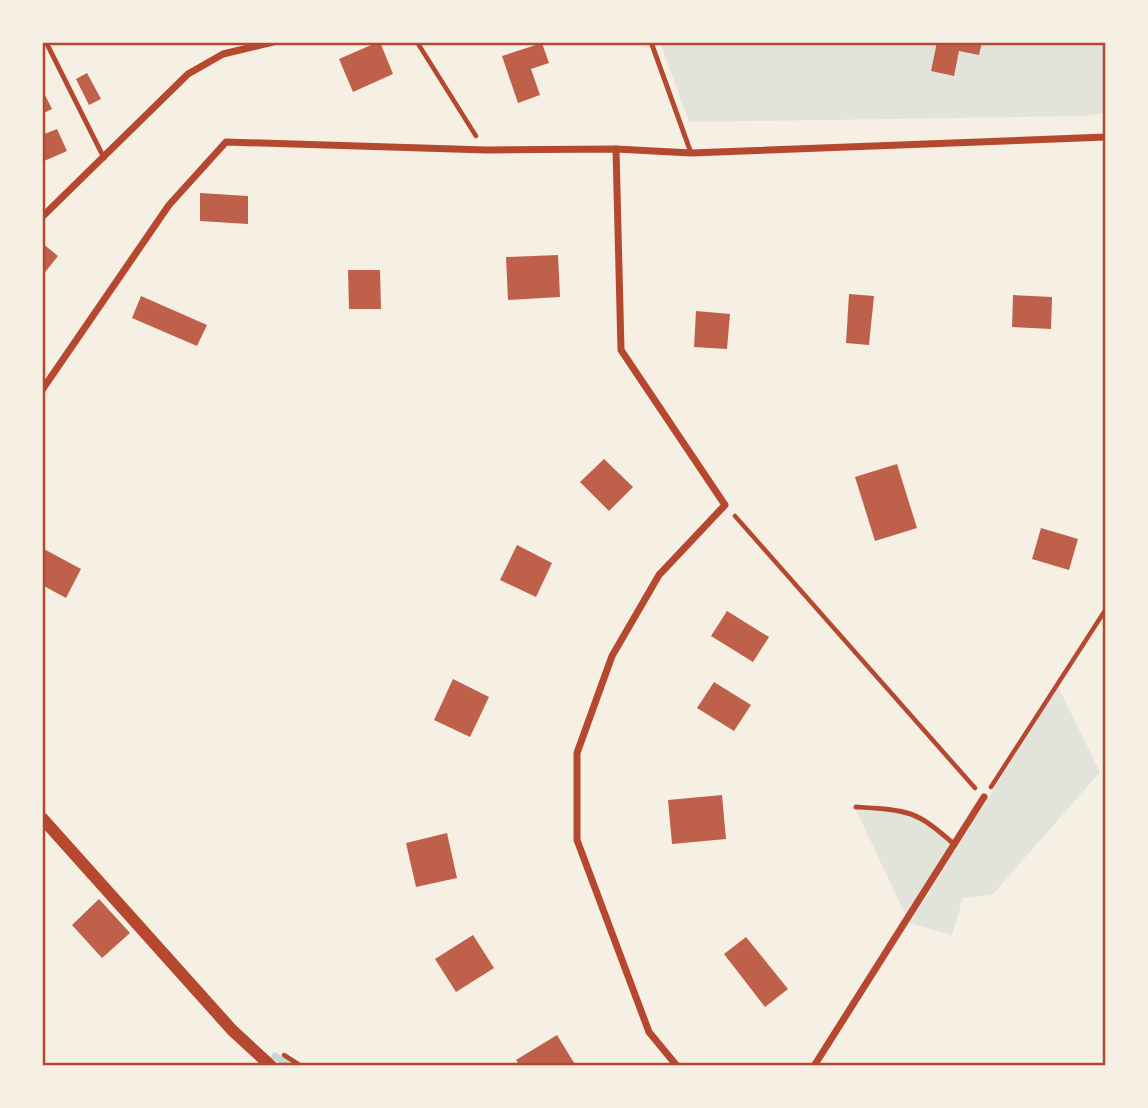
<svg xmlns="http://www.w3.org/2000/svg" width="1148" height="1108" viewBox="0 0 1148 1108" font-family="'Roboto Condensed',sans-serif">
<rect width="100%" height="100%" fill="#f6efe4"/>
<g fill="#e2e4dc">
<polygon points="660,42 1106,42 1106,113 1085,116 689,122"/>
<polygon points="1058,687 1100,772 992,895 963,898 952,935 910,923"/>
<path d="M856,810c49,2 59,1 96,36l-45,72z"/>
</g>
<g fill="none" stroke-linecap="round" stroke-linejoin="round">
<polyline stroke="#c9d6d2" stroke-width="7" points="275,1056 292,1066"/>
</g>
<g fill="#bf614a">
<polygon points="378,42 380,42 393,74 353,92 339,59"/>
<polygon points="937,42 982,42 979,55 959,51 954,76 931,71"/>
<polygon points="542,43 549,63 531,69 540,95 518,103 502,56"/>
<polygon points="87,73 101,99 89,105 76,79"/>
<polygon points="42,89 52,109 42,114"/>
<polygon points="57,129 67,151 42,162 42,135"/>
<polygon points="200,193 248,196 248,224 200,221"/>
<polygon points="42,243 58,256 42,276"/>
<polygon points="558,255 560,297 508,300 506,257"/>
<polygon points="348,270 380,270 381,309 349,309"/>
<polygon points="849,294 874,296 869,345 846,343"/>
<polygon points="1013,295 1052,297 1051,329 1012,327"/>
<polygon points="141,296 207,325 197,346 132,318"/>
<polygon points="696,311 730,314 727,349 694,347"/>
<polygon points="604,459 633,487 609,511 580,482"/>
<polygon points="897,464 917,528 875,541 855,477"/>
<polygon points="1041,528 1078,539 1069,570 1032,559"/>
<polygon points="517,545 552,563 536,597 500,580"/>
<polygon points="42,548 81,569 66,598 42,585"/>
<polygon points="727,611 769,637 753,662 711,636"/>
<polygon points="453,679 489,697 470,737 434,720"/>
<polygon points="714,682 751,705 734,731 697,708"/>
<polygon points="722,795 726,839 672,844 668,800"/>
<polygon points="447,833 457,878 416,887 406,843"/>
<polygon points="99,899 130,933 102,958 72,925"/>
<polygon points="473,935 494,968 456,992 435,959"/>
<polygon points="746,937 788,989 765,1007 724,954"/>
<polygon points="557,1035 576,1066 520,1066 516,1060"/>
</g>
<g fill="none" stroke-linecap="round" stroke-linejoin="round">
<g stroke="#b5482f" stroke-width="4.5">
<polyline points="417,42 476,136"/>
<polyline points="735,516 975,788"/>
<polyline points="991,787 1106,609"/>
<polyline points="284,1055 301,1066"/>
</g>
<g stroke="#b5482f" stroke-width="5">
<polyline points="46,42 104,158"/>
<polyline points="651,42 691,153"/>
<path d="M856,807c52,3 60,3 99,38"/>
</g>
<g stroke="#b5482f" stroke-width="7">
<polyline points="616,149 621,350 725,505 659,575 612,656 577,753 577,840 649,1032 677,1066"/>
<polyline points="42,217 188,74 223,54 273,42"/>
<polyline points="42,390 169,205 226,142 486,150 616,149 691,153 1106,137"/>
<polyline points="814,1066 984,797"/>
</g>
<polyline stroke="#b5482f" stroke-width="12" points="42,818 232,1030 271,1066"/>
</g>
<rect width="1148" height="1108" fill="none" stroke="#f6efe4" stroke-width="88"/>
<rect x="44" y="44" width="1060" height="1020" fill="none" stroke="#b5482f" stroke-width="2.5"/>
</svg>
